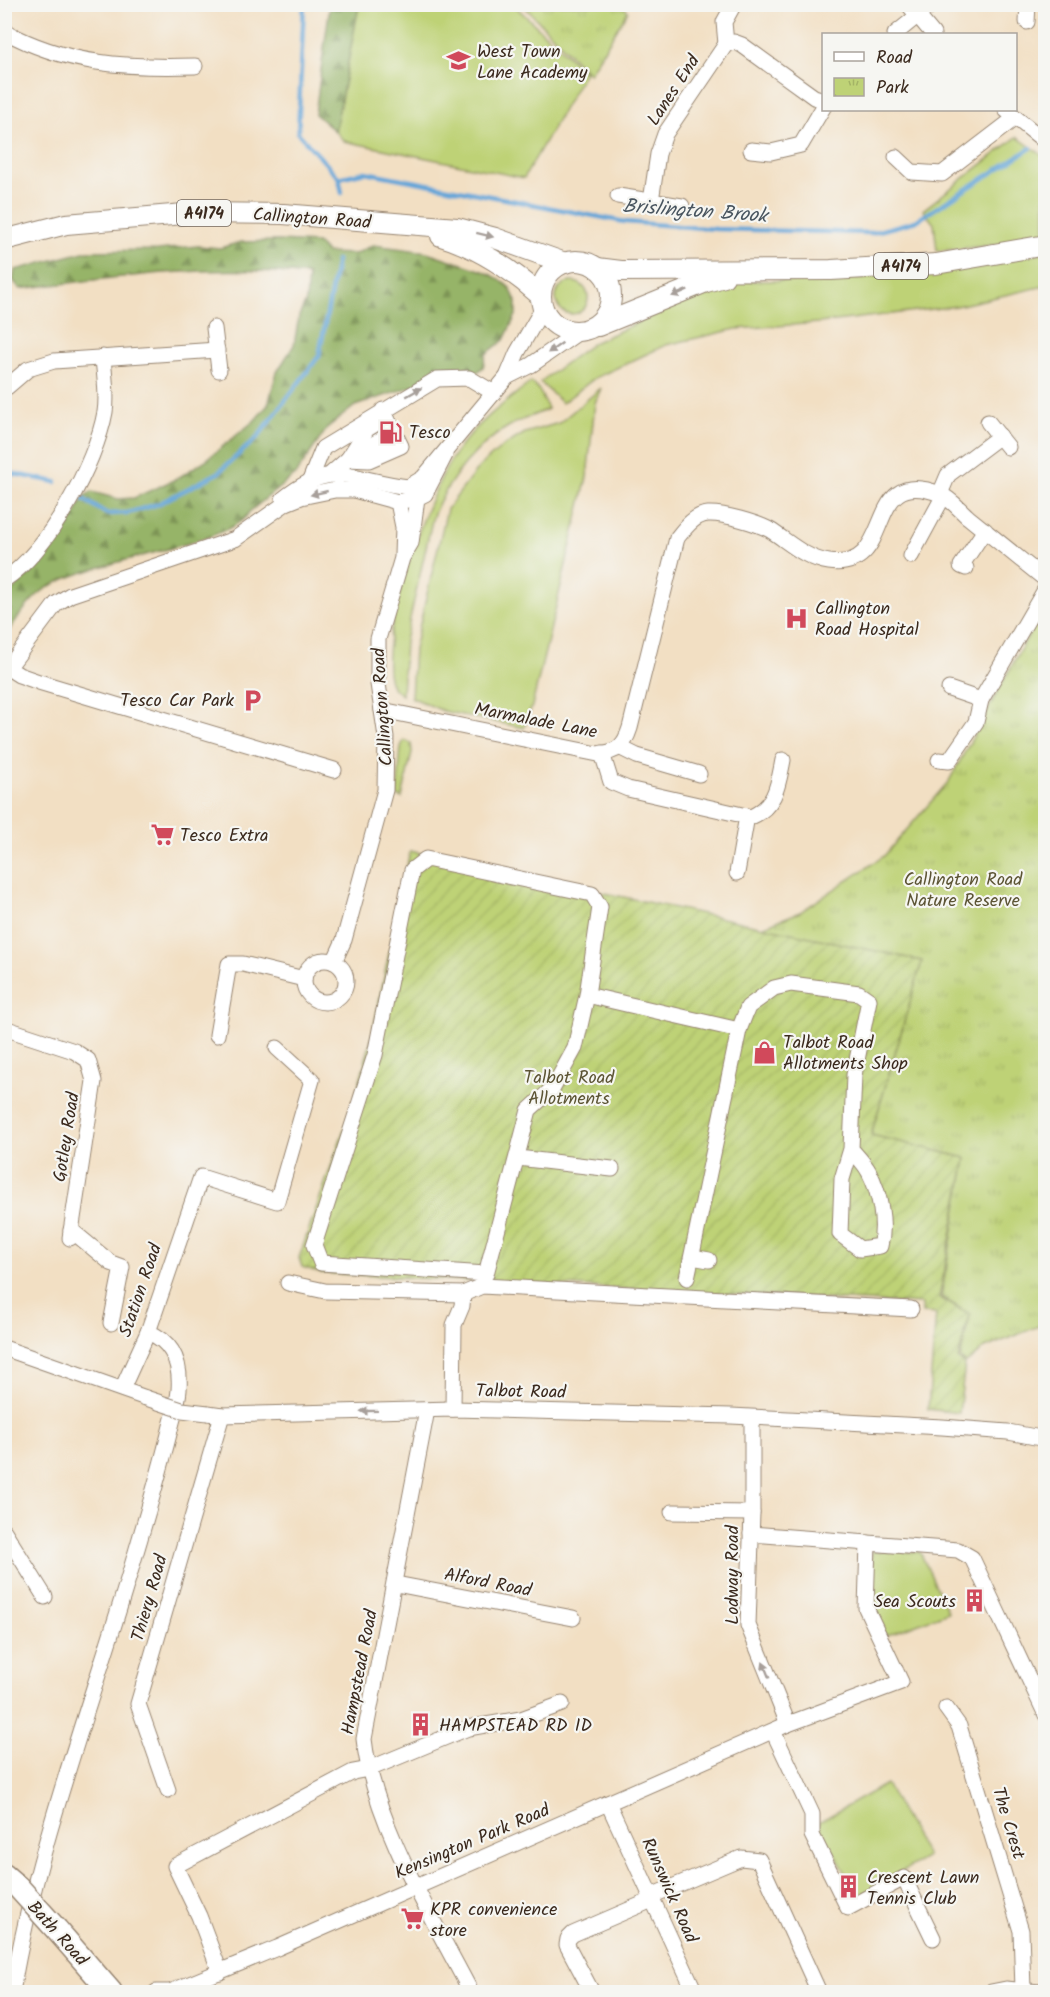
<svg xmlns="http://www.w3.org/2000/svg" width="1050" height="1997" viewBox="0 0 1050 1997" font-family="Kalam,sans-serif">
<defs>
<pattern id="forest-firs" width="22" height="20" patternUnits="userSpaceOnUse" patternTransform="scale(1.5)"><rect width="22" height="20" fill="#96b467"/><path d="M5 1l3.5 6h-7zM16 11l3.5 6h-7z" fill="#7c9354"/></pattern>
<pattern id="park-tufts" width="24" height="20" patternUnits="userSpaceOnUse" patternTransform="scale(1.5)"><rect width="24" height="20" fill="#bed276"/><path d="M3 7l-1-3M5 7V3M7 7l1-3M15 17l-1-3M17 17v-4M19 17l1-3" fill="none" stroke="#a4b466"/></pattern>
<pattern id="garden-furrows" width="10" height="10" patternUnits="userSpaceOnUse" patternTransform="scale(1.5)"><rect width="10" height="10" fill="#bed276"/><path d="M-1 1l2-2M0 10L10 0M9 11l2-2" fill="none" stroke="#a4b466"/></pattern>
</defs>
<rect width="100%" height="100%" fill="#f6f6f2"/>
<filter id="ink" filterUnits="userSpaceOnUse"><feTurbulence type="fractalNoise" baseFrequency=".0167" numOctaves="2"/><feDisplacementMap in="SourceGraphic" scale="12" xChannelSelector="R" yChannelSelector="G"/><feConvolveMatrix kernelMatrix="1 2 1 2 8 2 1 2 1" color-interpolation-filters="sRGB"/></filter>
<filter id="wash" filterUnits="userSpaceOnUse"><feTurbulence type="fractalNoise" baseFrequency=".008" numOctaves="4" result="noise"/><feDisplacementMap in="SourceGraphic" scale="24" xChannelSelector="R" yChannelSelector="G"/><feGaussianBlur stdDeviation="1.35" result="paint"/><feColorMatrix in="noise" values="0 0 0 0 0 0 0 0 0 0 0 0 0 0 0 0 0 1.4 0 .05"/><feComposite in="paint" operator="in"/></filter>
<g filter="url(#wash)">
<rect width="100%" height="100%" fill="#f2dfc3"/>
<g fill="#bed276" stroke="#7c7e4a" stroke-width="1.5">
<polygon points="359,5 514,5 585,72 524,178 344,141 335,131"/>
<polygon points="1017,137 1045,157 1045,236 1023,242 937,251 934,224 923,210"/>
<polygon points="1045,252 1045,286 957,306 819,323 736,329 666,345 595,378 562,403 540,382 593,343 716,287 743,281 830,280 902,274"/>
<circle cx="572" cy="298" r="16"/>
<path d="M531,382l8,8 9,19c-11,5 -24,10 -35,15 -35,19 -65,55 -80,92l-28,125 -3,54c-5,-4 -10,-6 -12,-13 -14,-44 39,-194 67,-231 19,-27 48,-49 74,-69z"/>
<polygon points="601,388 595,403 587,477 532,706 524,728 443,711 411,697 414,649 447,509 479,467 502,447 525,433 559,423"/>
<polygon points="404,740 411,743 412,752 402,798 397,796 401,747"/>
<polygon points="872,1551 920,1552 948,1612 885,1636 871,1605"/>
<polygon points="886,1784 927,1857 859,1896 817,1823"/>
</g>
<g fill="url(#forest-firs)" stroke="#686f42" stroke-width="1.5">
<polygon points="330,5 359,5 335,131 315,114"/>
<path d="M278,241l39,2 10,10 28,1 18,-9 54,7 56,19 16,8 11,9 6,13v14l-12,25 -18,14 -3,13 -12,10 -35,1 -81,28 -27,21 -32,47 -47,38c-16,34 -170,48 -209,81 -14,11 -25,29 -35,43v-38l39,-38 28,-38 12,-26 8,-4 26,7 16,-1 44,-20 28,-18 48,-39 14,-16 9,-33 17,-27 5,-29 7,-15 2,-26c-95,-12 -193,2 -288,14l-7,-9 2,-10 72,-19 71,-1 40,-4 22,2 21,-6z"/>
</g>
<g fill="url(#park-tufts)" stroke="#7c7e4a" stroke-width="1.5">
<polygon points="523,5 622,5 628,11 589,74"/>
<polygon points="1045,612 1046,1302 1039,1326 985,1348 966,1363 960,1359 970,1314 941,1297 966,1158 871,1135 922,961 762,927 800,912 884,856 949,781 1034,625"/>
</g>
<polygon fill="url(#garden-furrows)" stroke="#7c7e4a" stroke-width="1.5" points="410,851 922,961 871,1135 966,1158 939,1298 969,1314 958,1360 965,1364 959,1413 928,1409 936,1314 922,1313 922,1304 321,1273 302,1267 299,1258 355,1098 371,1041"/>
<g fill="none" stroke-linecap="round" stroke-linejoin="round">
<g stroke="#64a5d8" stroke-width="4.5">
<polyline points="304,4 298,133 339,178 342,193"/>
<polyline points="339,178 365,172 625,222 716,229 871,233 916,221 1031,148"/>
<polyline points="4,472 56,482"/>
<polyline points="83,499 107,514 128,513 158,504 218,473 257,438 319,356 337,260"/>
</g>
</g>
</g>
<g filter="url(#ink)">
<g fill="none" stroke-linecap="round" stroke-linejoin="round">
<defs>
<g id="minor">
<polyline points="908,4 933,34"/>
<polyline points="1027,22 1028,4"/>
<path d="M4,31c62,34 122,37 191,35"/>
<polyline points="895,34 932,4"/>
<polyline points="726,44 734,42 742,45 814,97 824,100"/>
<polyline points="726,44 724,22 734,4"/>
<polyline points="1006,110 1046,142"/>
<polyline points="751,150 771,152 801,145 824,106"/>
<polyline points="896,157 912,172 942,174 1015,118"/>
<polyline points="618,196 682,206"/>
<polyline points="651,201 658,154 665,134 726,44"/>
<polyline points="214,328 219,370"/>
<polyline points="507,377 531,365 580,331"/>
<polyline points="7,387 28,369 54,361 217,350"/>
<polyline points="988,422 1008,447"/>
<polyline points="353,456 394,432"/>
<polyline points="348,459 367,429 377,423"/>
<polyline points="338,477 332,473 348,459 369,460 401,446 383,410"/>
<polyline points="311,478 323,448 437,379 469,378 494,393"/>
<polyline points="940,494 948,475 1000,436"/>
<path d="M283,499c51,-41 68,-19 125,-12l15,-9 84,-101 10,-24 26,-45"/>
<polyline points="398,502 403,527 402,555"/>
<polyline points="911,556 943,497"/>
<polyline points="966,568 961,566 985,530"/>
<path d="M4,580c44,-29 92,-117 101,-168 3,-17 -1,-38 -2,-55"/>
<polyline points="949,689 981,700"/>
<path d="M382,710l216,44c19,-2 26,-7 32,-26l47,-190c8,-10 17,-23 31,-24 15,-1 49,9 62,16 19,12 36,29 59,32 70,10 32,-99 111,-68 10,4 20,16 28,23 26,21 52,42 78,63"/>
<polyline points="621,748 637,756 699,774"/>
<path d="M602,753l9,29 17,7 123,28c25,-11 27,-32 32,-57"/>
<polyline points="939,760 949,761 976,722 981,700 1046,588"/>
<polyline points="334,770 39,682 19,675 8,668 56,604 70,595 235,539 286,503 301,497 335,490 354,490 398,502 417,498"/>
<polyline points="737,873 747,816"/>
<circle cx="325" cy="981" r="21"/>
<polyline points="334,962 344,940 385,790 386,737 378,684 378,639 402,558 411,543 417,498 425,494 445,455"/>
<polyline points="587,995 575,1048 553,1088 529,1110 486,1274 321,1263 314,1245 375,1055 412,870 426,859 592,894 600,907 587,995 739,1030"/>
<polyline points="4,1028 74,1051 88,1060 94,1081 70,1238"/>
<polyline points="217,1035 229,964 243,964 304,979"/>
<polyline points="518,1158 612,1169"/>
<polyline points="71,1230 111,1263 122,1267 111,1323"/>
<polyline points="692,1257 709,1260"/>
<path d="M687,1278l52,-248 9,-23 26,-19 17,-4 68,9 10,7 -15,75 -3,74 -9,30 -2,55 20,15 20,-3c6,-22 0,-53 -11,-74 -4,-8 -12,-16 -18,-23"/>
<polyline points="288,1283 325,1291 463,1294 482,1286 911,1309"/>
<polyline points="4,1348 146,1398"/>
<polyline points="122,1389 148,1332 201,1177 277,1201 312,1080 277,1048"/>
<polyline points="453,1409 454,1325 462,1306 463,1294"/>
<path d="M427,1410l-63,329c9,82 69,180 107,253"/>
<polyline points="208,1413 222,1415 453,1409 731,1416 942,1427 1008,1432 1046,1439"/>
<polyline points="752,1418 752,1513 748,1625 788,1724"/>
<polyline points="672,1512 752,1513"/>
<polyline points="4,1531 45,1597"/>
<polyline points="868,1543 958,1550 972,1558 1046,1715"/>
<polyline points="396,1584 573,1618"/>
<polyline points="946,1708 959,1726 1021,1931 1023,1989"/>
<polyline points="773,1731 812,1814 812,1835 848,1908 904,1878 933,1938"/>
<polyline points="168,1790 138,1704 222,1415"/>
<polyline points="608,1803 695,1992"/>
<polyline points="651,1896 741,1858 759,1860 819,1992"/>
<polyline points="220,1972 199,1916 175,1866 353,1772 369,1769 468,1728 521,1719 562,1704"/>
<path d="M12,1992c25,-149 82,-294 124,-440 12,-41 24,-81 34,-122 3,-13 8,-27 9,-40 2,-27 -6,-48 -31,-58"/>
<polyline points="156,1992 170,1992 277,1948 788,1724 901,1682 866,1608 868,1543 751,1534"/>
<polyline points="592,1992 567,1945 568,1939 573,1934 652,1900"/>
<polyline points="991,1992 1006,1989 1040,1992"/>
</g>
<g id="major">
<path d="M441,236c39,12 70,33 100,60"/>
<polyline points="4,240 66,224 196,213 283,214 457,228 495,238 565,263"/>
<circle cx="576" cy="296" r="35"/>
<polyline points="597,268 621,271 831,270 936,264 1046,245"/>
<polyline points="598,326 706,282 724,277"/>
</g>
<g id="highway">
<polyline points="4,1875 18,1887"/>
<polyline points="57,1930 111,1992"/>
</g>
</defs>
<use href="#minor" stroke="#968470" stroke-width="17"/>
<use href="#major" stroke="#968470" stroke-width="22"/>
<use href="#highway" stroke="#968470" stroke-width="25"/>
<use href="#minor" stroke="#fff" stroke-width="15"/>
<use href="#major" stroke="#fff" stroke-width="20"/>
<use href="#highway" stroke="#fff" stroke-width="22"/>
<defs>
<polyline id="minor-bridge" points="146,1398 182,1410 208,1413"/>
<polyline id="highway-bridge" points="18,1887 57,1930"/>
</defs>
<use href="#minor-bridge" stroke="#968470" stroke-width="17" stroke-linecap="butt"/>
<use href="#highway-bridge" stroke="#968470" stroke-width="25" stroke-linecap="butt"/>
<use href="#minor-bridge" stroke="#fff" stroke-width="15"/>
<use href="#highway-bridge" stroke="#fff" stroke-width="22"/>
</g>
<defs><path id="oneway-solid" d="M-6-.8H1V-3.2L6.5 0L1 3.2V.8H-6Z" transform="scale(1.5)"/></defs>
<g fill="#a79f9a">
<use href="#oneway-solid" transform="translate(485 235) rotate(14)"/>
<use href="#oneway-solid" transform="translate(680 293) rotate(157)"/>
<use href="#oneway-solid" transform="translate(555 348) rotate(145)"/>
<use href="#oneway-solid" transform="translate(414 392) rotate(-30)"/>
<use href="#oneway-solid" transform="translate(319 493) rotate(167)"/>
<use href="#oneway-solid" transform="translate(369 1411) rotate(179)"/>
<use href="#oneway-solid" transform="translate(766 1670) rotate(-112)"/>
</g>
</g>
<defs>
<symbol id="school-bare" viewBox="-9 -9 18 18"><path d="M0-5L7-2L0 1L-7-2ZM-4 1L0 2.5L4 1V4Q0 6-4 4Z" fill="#d1495b" stroke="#f6f6f2" stroke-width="2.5" paint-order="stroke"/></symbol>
<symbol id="fuel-bare" viewBox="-9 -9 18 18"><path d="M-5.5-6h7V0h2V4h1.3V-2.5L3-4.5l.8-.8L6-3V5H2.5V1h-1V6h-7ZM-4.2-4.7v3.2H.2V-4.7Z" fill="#d1495b" stroke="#f6f6f2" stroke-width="2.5" paint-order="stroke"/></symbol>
<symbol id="hospital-bare" viewBox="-9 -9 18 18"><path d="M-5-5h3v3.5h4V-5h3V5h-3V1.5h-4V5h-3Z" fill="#d1495b" stroke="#f6f6f2" stroke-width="2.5" paint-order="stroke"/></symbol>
<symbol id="parking-bare" viewBox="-9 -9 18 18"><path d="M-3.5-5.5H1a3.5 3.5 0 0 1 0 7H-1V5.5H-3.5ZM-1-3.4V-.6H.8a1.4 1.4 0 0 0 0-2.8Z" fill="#d1495b" stroke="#f6f6f2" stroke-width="2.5" paint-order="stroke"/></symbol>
<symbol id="supermarket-bare" viewBox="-9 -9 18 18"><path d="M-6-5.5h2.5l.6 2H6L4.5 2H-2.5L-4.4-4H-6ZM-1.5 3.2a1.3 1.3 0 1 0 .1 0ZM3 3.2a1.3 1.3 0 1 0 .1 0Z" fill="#d1495b" stroke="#f6f6f2" stroke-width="2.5" paint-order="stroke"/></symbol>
<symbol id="shop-bare" viewBox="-9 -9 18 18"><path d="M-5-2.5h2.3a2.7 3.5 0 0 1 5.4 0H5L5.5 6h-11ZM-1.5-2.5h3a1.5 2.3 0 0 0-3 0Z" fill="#d1495b" stroke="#f6f6f2" stroke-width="2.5" paint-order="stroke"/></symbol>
<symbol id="building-bare" viewBox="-9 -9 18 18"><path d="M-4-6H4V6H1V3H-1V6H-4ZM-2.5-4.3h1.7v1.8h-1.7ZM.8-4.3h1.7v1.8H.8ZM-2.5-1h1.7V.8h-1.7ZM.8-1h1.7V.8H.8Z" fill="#d1495b" stroke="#f6f6f2" stroke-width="2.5" paint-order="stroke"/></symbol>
</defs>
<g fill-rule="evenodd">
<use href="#school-bare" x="442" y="44" width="33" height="33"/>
<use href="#fuel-bare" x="374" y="416" width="33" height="33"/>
<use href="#hospital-bare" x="780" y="602" width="33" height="33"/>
<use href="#parking-bare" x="236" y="684" width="33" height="33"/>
<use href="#supermarket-bare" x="146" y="818" width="33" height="33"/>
<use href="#shop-bare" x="748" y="1036" width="33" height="33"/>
<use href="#building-bare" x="958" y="1584" width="33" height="33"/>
<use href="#building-bare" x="404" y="1708" width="33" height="33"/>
<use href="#building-bare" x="832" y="1870" width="33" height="33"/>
<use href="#supermarket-bare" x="396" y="1902" width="33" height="33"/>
</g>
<g text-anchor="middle" stroke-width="4.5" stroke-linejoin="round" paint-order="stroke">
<g fill="#f6f6f2" stroke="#73675e" stroke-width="1.5">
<rect x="177" y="200" width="54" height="26" rx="4.5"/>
<rect x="874" y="253" width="54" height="26" rx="4.5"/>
</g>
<g font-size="16" font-weight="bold" fill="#3b2a1e">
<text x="204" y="219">A4174</text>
<text x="901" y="272">A4174</text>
</g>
<g font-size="18" fill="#3b2a1e" stroke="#f6f6f2" text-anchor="start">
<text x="477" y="57">West Town<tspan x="477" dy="21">Lane Academy</tspan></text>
<text x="409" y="438">Tesco</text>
<text x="815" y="614">Callington<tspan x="815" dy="21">Road Hospital</tspan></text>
<text x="234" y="706" text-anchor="end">Tesco Car Park</text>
<text x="180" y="841">Tesco Extra</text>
<text x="783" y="1048">Talbot Road<tspan x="783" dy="21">Allotments Shop</tspan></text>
<text x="956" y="1607" text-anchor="end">Sea Scouts</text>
<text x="439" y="1731">HAMPSTEAD RD ID</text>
<text x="867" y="1883">Crescent Lawn<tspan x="867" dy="21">Tennis Club</tspan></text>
<text x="430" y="1915">KPR convenience<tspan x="430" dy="21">store</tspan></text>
</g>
<g font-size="18" fill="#3b2a1e" stroke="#f6f6f2">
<text transform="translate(673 90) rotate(-57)" y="6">Lanes End</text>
<text transform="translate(312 218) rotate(4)" y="6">Callington Road</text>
<text transform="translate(382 707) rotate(-94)" y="6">Callington Road</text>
<text transform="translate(536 720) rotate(11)" y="6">Marmalade Lane</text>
<text transform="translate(66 1137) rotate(-81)" y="6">Gotley Road</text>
<text transform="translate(140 1290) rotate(-71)" y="6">Station Road</text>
<text transform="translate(521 1391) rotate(1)" y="6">Talbot Road</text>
<text transform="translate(732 1575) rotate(-90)" y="6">Lodway Road</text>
<text transform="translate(488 1582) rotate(11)" y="6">Alford Road</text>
<text transform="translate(149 1598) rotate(-74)" y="6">Thiery Road</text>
<text transform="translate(359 1672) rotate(-79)" y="6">Hampstead Road</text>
<text transform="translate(1009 1823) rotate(73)" y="6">The Crest</text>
<text transform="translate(472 1841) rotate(-23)" y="6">Kensington Park Road</text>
<text transform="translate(670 1890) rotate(66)" y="6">Runswick Road</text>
<text transform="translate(58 1933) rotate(48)" y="6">Bath Road</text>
</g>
<g font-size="18" fill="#5c5434" stroke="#f6f6f2">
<text x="963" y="885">Callington Road<tspan x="963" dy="21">Nature Reserve</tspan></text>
<text x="569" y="1083">Talbot Road<tspan x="569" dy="21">Allotments</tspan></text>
</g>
<g font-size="20" font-style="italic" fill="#49555f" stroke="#f6f6f2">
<text transform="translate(695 210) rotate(4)" y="7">Brislington Brook</text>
</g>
</g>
<rect width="1050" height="1997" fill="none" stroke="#f6f6f2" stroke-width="24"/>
<rect x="822" y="33" width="195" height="78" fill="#f6f6f2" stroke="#aba49d" stroke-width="1.5"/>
<rect x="834" y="52" width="30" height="9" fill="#ffffff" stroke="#aba49d" stroke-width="1.5"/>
<text x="876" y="63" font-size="18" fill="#3b2a1e">Road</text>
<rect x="834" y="78" width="30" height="18" fill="url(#park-tufts)" stroke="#aba49d" stroke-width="1.5"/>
<text x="876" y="93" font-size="18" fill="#3b2a1e">Park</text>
</svg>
